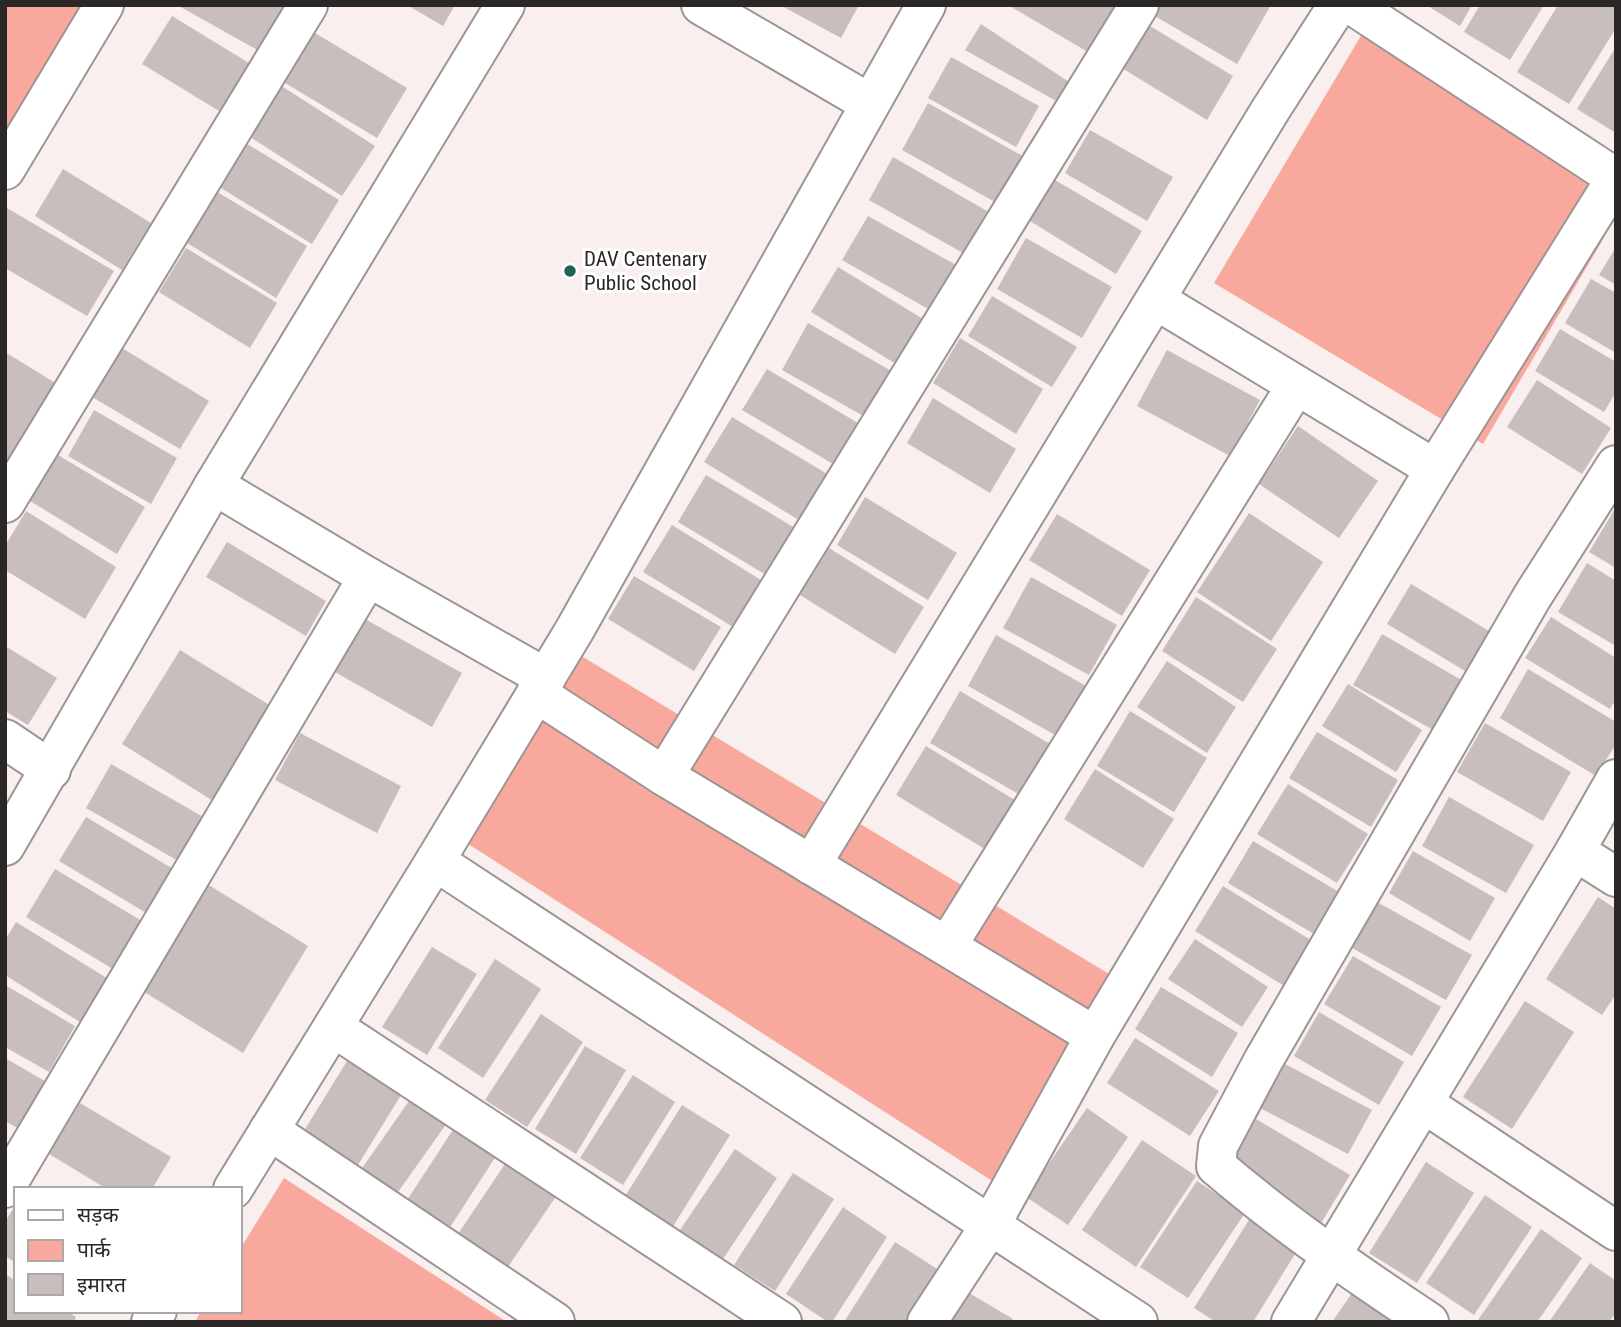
<svg xmlns="http://www.w3.org/2000/svg" width="1621" height="1327" viewBox="0 0 1621 1327" font-family="'Roboto Condensed','Noto Sans Devanagari',sans-serif">
<rect width="100%" height="100%" fill="#f8efee"/>
<g fill="#f9a89e">
<polygon points="5,5 83,5 5,142"/>
<polygon points="1378,7 1616,160 1616,217 1483,444 1214,283"/>
<polygon points="578,654 1139,992 1011,1193 462,840"/>
<polygon points="284,1178 507,1322 195,1322 201,1311 240,1311 240,1249"/>
</g>
<g fill="#c7bebd">
<polygon points="177,5 287,5 261,52"/>
<polygon points="407,5 455,5 443,26"/>
<polygon points="780,5 859,5 841,38"/>
<polygon points="1008,5 1120,5 1093,55"/>
<polygon points="1159,5 1271,5 1237,64 1153,15"/>
<polygon points="1426,5 1472,5 1460,26"/>
<polygon points="1480,5 1544,5 1510,60 1464,32"/>
<polygon points="1558,5 1616,5 1616,28 1569,104 1517,72"/>
<polygon points="172,16 249,63 219,111 142,64"/>
<polygon points="1145,23 1233,76 1207,120 1120,67"/>
<polygon points="981,24 1069,82 1058,102 965,50"/>
<polygon points="315,33 407,88 377,138 285,83"/>
<polygon points="1616,47 1616,133 1577,109"/>
<polygon points="951,57 1039,106 1016,147 928,98"/>
<polygon points="280,85 375,146 342,196 247,135"/>
<polygon points="928,103 1028,159 1002,206 902,150"/>
<polygon points="1090,130 1173,177 1147,221 1065,173"/>
<polygon points="244,142 339,200 312,244 216,185"/>
<polygon points="893,157 987,211 963,253 869,200"/>
<polygon points="63,169 151,223 122,270 35,216"/>
<polygon points="1055,180 1142,231 1116,274 1030,221"/>
<polygon points="214,190 307,246 276,298 184,241"/>
<polygon points="7,208 114,271 87,316 5,268 5,212"/>
<polygon points="868,216 956,265 930,310 842,260"/>
<polygon points="1026,238 1112,287 1082,338 997,289"/>
<polygon points="1616,247 1616,285 1599,275"/>
<polygon points="186,248 277,303 250,348 159,292"/>
<polygon points="838,267 923,319 896,364 811,312"/>
<polygon points="1591,279 1616,293 1616,353 1565,323"/>
<polygon points="992,296 1077,347 1052,387 968,336"/>
<polygon points="808,323 893,372 867,418 782,370"/>
<polygon points="1560,329 1616,362 1616,392 1604,412 1535,371"/>
<polygon points="960,338 1043,389 1016,434 933,383"/>
<polygon points="122,348 209,401 180,449 92,397"/>
<polygon points="1167,350 1260,400 1230,456 1137,406"/>
<polygon points="5,352 57,384 5,468"/>
<polygon points="767,369 858,423 833,464 742,410"/>
<polygon points="1537,380 1611,428 1582,474 1507,427"/>
<polygon points="933,398 1016,449 990,493 907,443"/>
<polygon points="94,410 177,458 151,504 68,456"/>
<polygon points="732,417 829,475 802,522 704,462"/>
<polygon points="1298,426 1378,481 1339,538 1259,484"/>
<polygon points="58,455 145,507 117,554 30,501"/>
<polygon points="706,475 805,534 776,581 678,522"/>
<polygon points="865,497 957,553 928,600 837,545"/>
<polygon points="1616,507 1616,568 1589,552"/>
<polygon points="26,511 116,567 85,619 5,570 5,546"/>
<polygon points="1249,513 1323,562 1271,641 1197,592"/>
<polygon points="1057,514 1150,570 1122,616 1029,560"/>
<polygon points="672,525 761,580 733,627 643,572"/>
<polygon points="227,542 326,601 306,636 206,577"/>
<polygon points="829,548 924,607 895,654 800,595"/>
<polygon points="1587,563 1616,581 1616,646 1558,612"/>
<polygon points="634,576 721,627 694,671 608,619"/>
<polygon points="1031,577 1117,625 1089,675 1003,628"/>
<polygon points="1411,584 1494,634 1470,674 1387,624"/>
<polygon points="1196,597 1277,649 1243,702 1162,651"/>
<polygon points="1551,617 1616,658 1616,699 1610,709 1525,658"/>
<polygon points="365,619 462,673 432,727 335,672"/>
<polygon points="1382,634 1470,685 1442,735 1353,685"/>
<polygon points="996,635 1086,686 1057,736 968,686"/>
<polygon points="5,646 57,678 28,725 5,711"/>
<polygon points="180,650 276,709 218,804 122,744"/>
<polygon points="1167,661 1236,707 1207,753 1137,707"/>
<polygon points="1528,669 1616,722 1616,744 1596,776 1500,718"/>
<polygon points="1348,684 1422,730 1396,772 1322,726"/>
<polygon points="960,691 1057,748 1027,799 930,743"/>
<polygon points="1130,711 1207,758 1174,812 1097,766"/>
<polygon points="1485,723 1571,772 1543,821 1457,772"/>
<polygon points="1317,732 1398,780 1371,827 1289,778"/>
<polygon points="300,733 401,786 377,833 275,780"/>
<polygon points="926,746 1023,805 993,854 896,795"/>
<polygon points="111,764 212,822 187,866 86,808"/>
<polygon points="1095,769 1174,819 1143,868 1064,819"/>
<polygon points="1288,784 1368,834 1337,883 1257,834"/>
<polygon points="1449,797 1534,845 1506,893 1422,846"/>
<polygon points="86,817 175,870 148,914 59,861"/>
<polygon points="1253,841 1339,892 1314,934 1228,883"/>
<polygon points="1413,851 1495,898 1470,941 1389,893"/>
<polygon points="55,869 142,921 113,969 26,917"/>
<polygon points="207,884 308,946 243,1053 141,990"/>
<polygon points="1223,886 1314,942 1286,987 1195,931"/>
<polygon points="1598,897 1616,909 1616,994 1602,1015 1546,979"/>
<polygon points="1377,902 1472,955 1446,1000 1352,948"/>
<polygon points="16,922 110,980 83,1024 5,975 5,940"/>
<polygon points="1195,939 1268,987 1242,1027 1168,979"/>
<polygon points="432,947 477,974 427,1055 382,1027"/>
<polygon points="1353,956 1441,1007 1412,1056 1324,1004"/>
<polygon points="495,959 541,989 483,1078 438,1048"/>
<polygon points="5,985 75,1026 49,1072 5,1047"/>
<polygon points="1161,987 1238,1033 1212,1077 1135,1029"/>
<polygon points="1525,1001 1574,1032 1512,1129 1463,1097"/>
<polygon points="1319,1012 1404,1062 1379,1105 1294,1056"/>
<polygon points="541,1014 583,1042 527,1127 485,1100"/>
<polygon points="1135,1038 1219,1091 1190,1136 1107,1083"/>
<polygon points="585,1046 626,1070 576,1154 535,1129"/>
<polygon points="352,1053 406,1087 353,1173 299,1139"/>
<polygon points="5,1058 50,1084 23,1131 5,1121"/>
<polygon points="1283,1063 1372,1110 1348,1154 1260,1108"/>
<polygon points="633,1075 675,1102 623,1185 580,1158"/>
<polygon points="416,1091 452,1116 393,1199 358,1174"/>
<polygon points="80,1103 171,1157 152,1189 107,1189 49,1154"/>
<polygon points="682,1105 730,1135 672,1228 624,1198"/>
<polygon points="1087,1108 1128,1137 1068,1225 1026,1197"/>
<polygon points="1256,1119 1350,1175 1320,1225 1227,1170"/>
<polygon points="458,1122 500,1150 443,1238 400,1211"/>
<polygon points="1142,1140 1196,1176 1136,1267 1082,1230"/>
<polygon points="735,1149 777,1178 723,1259 680,1230"/>
<polygon points="509,1158 559,1192 504,1273 454,1240"/>
<polygon points="1426,1162 1474,1193 1417,1283 1369,1253"/>
<polygon points="793,1173 834,1199 775,1291 734,1265"/>
<polygon points="1197,1181 1245,1213 1188,1298 1140,1267"/>
<polygon points="1485,1195 1532,1227 1474,1315 1426,1283"/>
<polygon points="16,1204 16,1263 5,1256 5,1222"/>
<polygon points="843,1207 887,1237 832,1322 828,1322 786,1294"/>
<polygon points="1252,1215 1300,1246 1253,1322 1216,1322 1194,1308"/>
<polygon points="1541,1229 1582,1258 1537,1322 1481,1322 1478,1320"/>
<polygon points="895,1242 945,1274 914,1322 844,1322"/>
<polygon points="1590,1263 1616,1281 1616,1312 1609,1322 1549,1322"/>
<polygon points="5,1274 16,1281 16,1311 67,1311 76,1317 74,1322 5,1322"/>
<polygon points="1361,1280 1405,1322 1332,1322"/>
<polygon points="969,1293 1013,1319 1011,1322 951,1322"/>
</g>
<g fill="none" stroke-linecap="round" stroke-linejoin="round">
<defs>
<g id="minor">
<polyline points="701,5 869,103"/>
<polyline points="1352,5 1616,178"/>
<polyline points="5,170 104,5"/>
<polyline points="1156,300 1435,469"/>
<polyline points="214,485 368,577 546,678"/>
<polyline points="5,503 308,5"/>
<polyline points="536,693 664,776 1095,1036"/>
<polyline points="5,739 51,770"/>
<polyline points="664,776 1139,5"/>
<polyline points="5,846 214,485 505,5"/>
<polyline points="1575,851 1616,877"/>
<polyline points="435,861 1138,1322"/>
<polyline points="811,865 1271,109 1338,5"/>
<polyline points="947,946 1296,386"/>
<polyline points="333,1027 782,1322"/>
<polyline points="1423,1103 1616,1231"/>
<polyline points="269,1130 555,1322"/>
<polyline points="5,1188 368,577"/>
<polyline points="233,1189 435,861 574,631 926,5"/>
<polyline points="151,1322 157,1311"/>
<polyline points="927,1322 991,1224 1095,1036 1435,469 1616,178"/>
<polyline points="1291,1322 1575,851 1616,779"/>
<path d="M1429,1322c-74,-49 -145,-98 -213,-156l2,-20 45,-85 269,-464 84,-132"/>
</g>
</defs>
<use href="#minor" stroke="#9d9593" stroke-width="42"/>
<use href="#minor" stroke="#fff" stroke-width="38"/>
</g>
<circle fill="#1f6557" stroke="#fff" stroke-width="2.5" cx="570" cy="271" r="7"/>
<g text-anchor="middle" stroke-width="6" stroke-linejoin="round" paint-order="stroke">
<g font-size="21" fill="#2a2726" stroke="#fff" text-anchor="start">
<text x="584" y="266">DAV Centenary<tspan x="584" dy="24">Public School</tspan></text>
</g>
</g>
<rect width="1621" height="1327" fill="none" stroke="#2a2726" stroke-width="14"/>
<rect x="14" y="1187" width="228" height="126" fill="#ffffff" stroke="#aaa9a8" stroke-width="2"/>
<rect x="28" y="1210" width="35" height="10" fill="#ffffff" stroke="#aaa9a8" stroke-width="2"/>
<text x="77" y="1222" font-size="21" fill="#2a2726">सड़क</text>
<rect x="28" y="1240" width="35" height="21" fill="#f9a89e" stroke="#aaa9a8" stroke-width="2"/>
<text x="77" y="1257" font-size="21" fill="#2a2726">पार्क</text>
<rect x="28" y="1274" width="35" height="21" fill="#c7bebd" stroke="#aaa9a8" stroke-width="2"/>
<text x="77" y="1292" font-size="21" fill="#2a2726">इमारत</text>
</svg>
